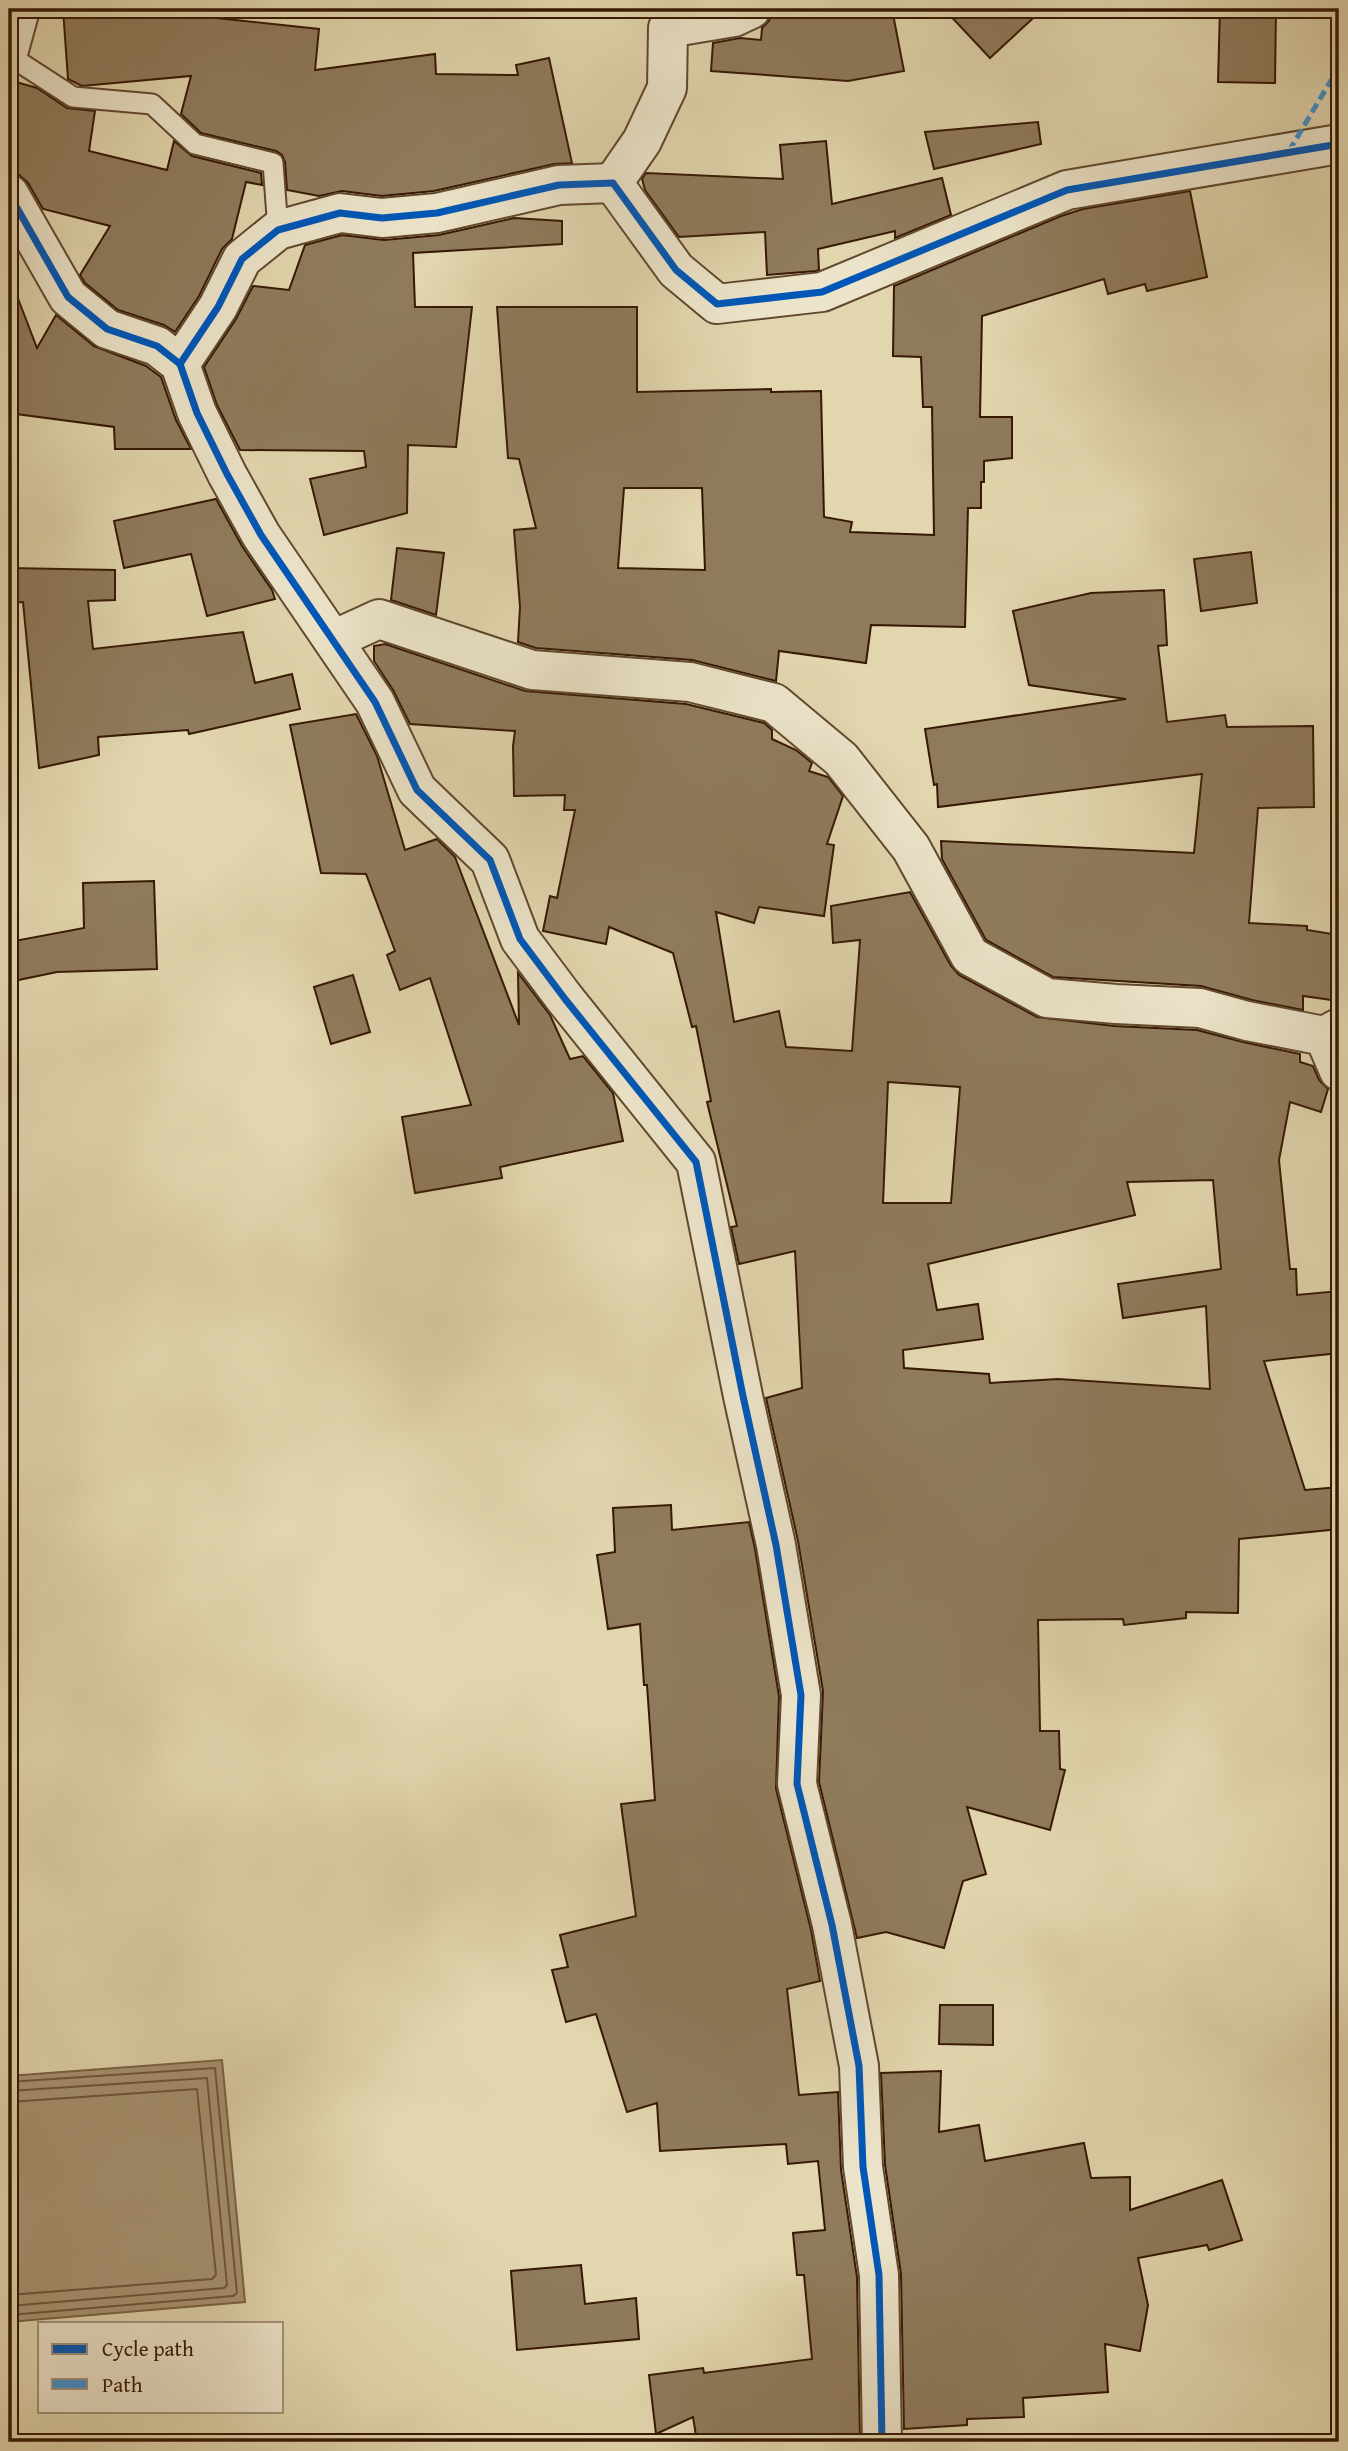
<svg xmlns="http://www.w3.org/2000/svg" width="1348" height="2451" viewBox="0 0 1348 2451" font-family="'Gentium Book Plus',serif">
<rect width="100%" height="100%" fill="#e2d6ae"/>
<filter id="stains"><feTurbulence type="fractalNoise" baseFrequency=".00286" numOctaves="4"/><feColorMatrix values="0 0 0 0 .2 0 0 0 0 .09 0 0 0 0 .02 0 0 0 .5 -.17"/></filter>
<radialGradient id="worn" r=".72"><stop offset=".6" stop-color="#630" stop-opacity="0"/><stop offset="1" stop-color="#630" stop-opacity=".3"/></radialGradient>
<polygon fill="#a89574" stroke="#7a6347" stroke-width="2" points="222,2060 245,2302 9,2322 9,2076"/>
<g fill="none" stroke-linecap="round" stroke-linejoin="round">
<g stroke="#6f563c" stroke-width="2">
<polyline points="9,2082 215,2068 237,2293 233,2296 9,2315"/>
<polyline points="9,2091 207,2078 227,2285 224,2288 9,2306"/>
<polyline points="9,2102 197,2089 216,2275 212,2279 9,2295"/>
</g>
</g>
<g fill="#8f7b5c" stroke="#361804" stroke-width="2" fill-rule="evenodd">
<polygon points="63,9 217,9 217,18 319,29 315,70 435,54 436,74 518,75 516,65 549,58 572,163 554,164 434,191 382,196 342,191 319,196 287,190 285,162 282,155 276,151 201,133 181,114 191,76 82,86 68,79"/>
<polygon points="773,9 892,9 904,71 848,81 711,71 713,43 740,38 761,40 762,28 769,21"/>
<polygon points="944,9 1043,9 990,58"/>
<polygon points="1220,9 1276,9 1275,83 1218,82"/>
<polygon points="9,80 37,88 67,108 95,111 89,151 167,170 174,141 192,156 261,173 262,185 246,182 232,239 222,249 199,296 175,332 164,325 118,310 85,283 80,275 110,226 43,209 28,183 19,175 9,172"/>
<polygon points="1038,122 1041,144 934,169 925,132"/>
<polygon points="826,141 832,204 942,178 951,215 895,238 895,231 818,249 819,270 816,271 767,275 765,232 679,237 645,190 642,179 646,173 783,179 780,145"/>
<path d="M1190,191l17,86 -60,14 -2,-7 -37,10 -4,-15 -122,37 -2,101h32v41l-28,3v21h-3v26h-13l-3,119 -94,-2 -5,38 -87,-12 -3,30 -84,-21 -156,-12 -18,-6 2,-35 -6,-77 22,-2 -17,-69 -11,-1 -11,-151h140v85l134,-3v3l50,-1 3,126 28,5 -2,10 84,3 -2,-128h-9l-2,-50 -28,-1 1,-70 167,-70 22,-7zM624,488h78l3,82 -87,-2z"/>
<polygon points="514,218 562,221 562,244 413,253 415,307 472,307 456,447 408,445 407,513 324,535 310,479 366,467 364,451 240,450 217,405 204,367 236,319 253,286 289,290 305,245 342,235 384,240 439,235"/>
<polygon points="17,296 37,348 56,315 94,346 146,366 161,377 176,420 191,449 115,449 114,427 9,413 9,368"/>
<polygon points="216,499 242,546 272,590 275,599 207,616 191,554 124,568 114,521"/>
<polygon points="397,548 444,553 436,615 391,600"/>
<polygon points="1251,552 1257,603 1201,611 1194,559"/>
<polygon points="9,568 115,570 115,600 88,601 93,649 243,632 255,683 292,674 300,709 189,734 188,730 98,737 99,755 39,768 23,602 9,603"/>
<polygon points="1164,590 1167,645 1158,646 1167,722 1225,715 1227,727 1313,726 1314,807 1258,808 1249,923 1307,926 1307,930 1339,935 1339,1001 1303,996 1303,1010 1252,1000 1201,986 1053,977 986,940 942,859 941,841 1194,853 1202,774 938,807 937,784 934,785 925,729 1126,699 1029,685 1013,611 1091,593"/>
<path d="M385,644l140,47 161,13 78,19 8,7v9l24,11 16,13 -3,8 19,6 15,19 -16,48 7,1 -10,71 -65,-9 -5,16 -38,-11 18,110 45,-11 7,36 66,4 8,-111 -27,3 -2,-37 79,-14 41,74 8,9 78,42 77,9 83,4 46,12 57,12v8l13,4 6,14 9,9 -7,23 -31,-10 -11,58 11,109h6l1,26 42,-4v62l-75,8 41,129 34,-3v42l-100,10 -1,74 -52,-1v6l-62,7 -1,-6 -85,1 2,111h19l1,38 5,1 -15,60 -83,-23 19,67 -23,7 -19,67 -58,-16 -29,6 -38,-156 4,-91 -25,-150 -32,-143 36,-10 -7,-137 -56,13 -8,-37 6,-1 -30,-124 4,-1 -15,-75 -4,1 -19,-74 -64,-26 -3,17 -63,-13 7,-35 7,2 18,-88h-11l1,-15 -51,1 -1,-50 2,-15 -105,-7 -17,-34 -19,-29v-15zM888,1082l72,5 -9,116h-68zM1213,1180l8,89 -103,15 5,34 83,-12 4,83 -152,-10 -68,4 -1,-9 -85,-6 -1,-18 80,-11 -5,-35 -41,6 -9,-46 207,-49 -8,-33z"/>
<polygon points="356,714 377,756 405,850 437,839 455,857 519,1025 518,973 550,1015 570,1059 583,1056 613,1093 623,1141 500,1167 502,1178 415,1193 402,1117 471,1105 430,978 400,990 387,955 395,951 366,874 321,873 290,725"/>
<polygon points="154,881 157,969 57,972 9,982 9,942 84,928 83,883"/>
<polygon points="353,975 370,1032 331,1044 314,987"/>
<polygon points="671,1505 672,1530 749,1522 755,1549 779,1696 776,1789 811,1930 820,1981 787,1989 799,2095 838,2092 841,2170 857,2277 860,2442 697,2442 693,2417 656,2434 649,2375 703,2368 704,2373 812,2359 804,2275 797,2275 793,2233 825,2230 818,2161 788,2164 786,2144 660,2151 657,2103 627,2112 596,2014 566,2022 552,1970 568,1967 560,1935 636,1916 621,1804 655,1800 647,1685 644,1685 640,1624 608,1629 597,1555 615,1552 613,1508"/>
<polygon points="940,2005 993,2005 993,2045 939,2044"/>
<polygon points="941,2071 939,2132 979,2125 985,2161 1084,2143 1091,2178 1130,2177 1130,2210 1222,2180 1242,2240 1209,2250 1207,2245 1138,2258 1148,2305 1140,2351 1105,2344 1108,2392 1023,2398 1024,2417 967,2419 967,2425 904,2429 901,2274 885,2165 881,2073"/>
<polygon points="581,2265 585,2304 636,2298 639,2339 517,2350 511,2271"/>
</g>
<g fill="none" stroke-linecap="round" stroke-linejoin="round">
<defs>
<polyline id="lane" points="30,9 16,60 73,97 152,104 195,144 273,163 278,230"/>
<g id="street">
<polyline points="613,183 642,141 667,88 668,28 734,17 751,9"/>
<polyline points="9,194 68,297 107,329 157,346 180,364 197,413 227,474 261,535 375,702 417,790 490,860 520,939 565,999 696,1162 743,1396 776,1545 801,1695 797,1784 832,1925 859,2066 863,2167 879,2275 882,2442"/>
<polyline points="180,364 218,307 242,259 278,230 340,213 382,218 437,213 559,185 613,183 676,270 717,304 822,292 1067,190 1339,144"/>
<polyline points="333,640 379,619 532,670 690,682 774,703 841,759 911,848 970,956 1047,998 1116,1004 1200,1008 1247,1021 1324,1036 1339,1028"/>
<polyline points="1324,1036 1339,1071"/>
</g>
</defs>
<use href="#lane" stroke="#61482e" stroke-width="23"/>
<use href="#street" stroke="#61482e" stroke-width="42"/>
<use href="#lane" stroke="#ece4ca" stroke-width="19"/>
<use href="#street" stroke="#ece4ca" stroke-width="38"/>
<polyline stroke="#3e93d1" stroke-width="5" stroke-dasharray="10 5" stroke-linecap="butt" points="1289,151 1339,67"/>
<defs>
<g id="cycleway">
<polyline points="9,194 68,297 107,329 157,346 180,364 197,413 227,474 261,535 375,702 417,790 490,860 520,939 565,999 696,1162 743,1396 776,1545 801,1695 797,1784 832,1925 859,2066 863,2167 879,2275 882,2442"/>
<polyline points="180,364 218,307 242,259 278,230 340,213 382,218 437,213 559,185 613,183 676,270 717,304 822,292 1067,190 1339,144"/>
</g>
</defs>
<use href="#cycleway" stroke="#ece4ca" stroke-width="11"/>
<use href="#cycleway" stroke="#0057b8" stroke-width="7"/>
</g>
<rect width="1348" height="2451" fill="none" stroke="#e2d6ae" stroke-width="35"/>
<rect x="10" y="10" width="1327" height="2430" fill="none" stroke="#361804" stroke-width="3.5"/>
<rect x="18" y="18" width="1313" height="2416" fill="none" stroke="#361804" stroke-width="2"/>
<rect x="38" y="2322" width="245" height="91" fill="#ece4ca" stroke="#a3927b" stroke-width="2"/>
<rect x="52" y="2344" width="35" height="10" fill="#0057b8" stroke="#a3927b" stroke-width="2"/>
<text x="102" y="2356" font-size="21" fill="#361804">Cycle path</text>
<rect x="52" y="2379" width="35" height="10" fill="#3e93d1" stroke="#a3927b" stroke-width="2"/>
<text x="102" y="2392" font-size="21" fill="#361804">Path</text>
<rect width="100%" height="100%" filter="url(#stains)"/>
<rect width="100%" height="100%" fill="url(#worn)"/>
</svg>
